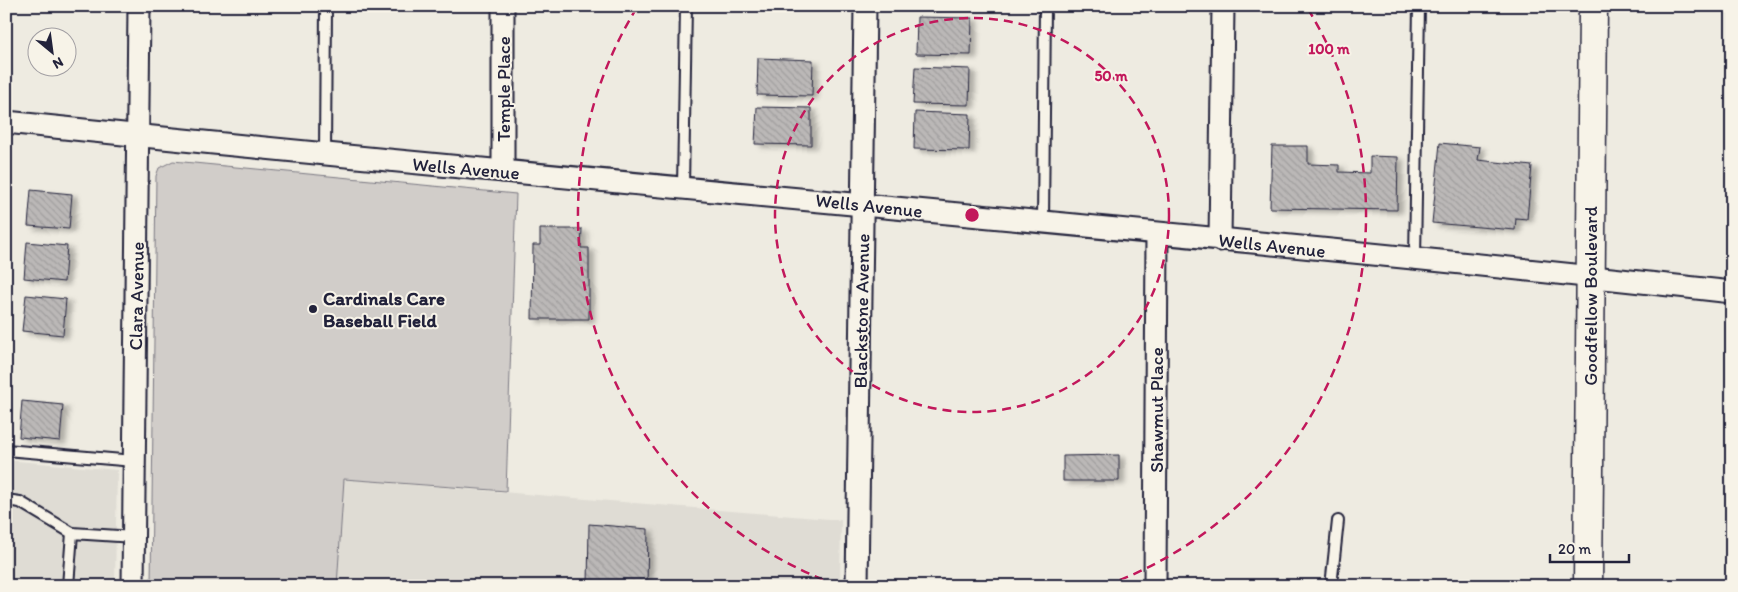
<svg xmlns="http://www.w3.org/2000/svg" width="1738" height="592" viewBox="0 0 1738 592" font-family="Itim,sans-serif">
<defs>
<pattern id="building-back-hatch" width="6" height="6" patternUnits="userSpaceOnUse" patternTransform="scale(1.25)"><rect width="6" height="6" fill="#bbb8b7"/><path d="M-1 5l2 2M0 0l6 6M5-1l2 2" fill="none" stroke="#a09e9e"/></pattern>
<filter id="shadow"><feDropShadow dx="5.5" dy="3" stdDeviation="2.5" flood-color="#0004"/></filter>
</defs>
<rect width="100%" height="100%" fill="#eeebe1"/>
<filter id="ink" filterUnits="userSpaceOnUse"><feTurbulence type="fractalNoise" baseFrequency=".02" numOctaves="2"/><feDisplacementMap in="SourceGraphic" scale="10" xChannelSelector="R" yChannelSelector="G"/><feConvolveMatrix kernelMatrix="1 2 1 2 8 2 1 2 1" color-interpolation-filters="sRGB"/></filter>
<g filter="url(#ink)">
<g fill="#dfdcd4">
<polygon points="6,460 117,470 115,586 6,586"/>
<polygon points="343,479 841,520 840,586 337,586"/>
</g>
<polygon fill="#d1cdc9" stroke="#7a7882" points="173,161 516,194 506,491 344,479 337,586 151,586 156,176 159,168"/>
<g fill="url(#building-back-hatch)" stroke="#22223b" filter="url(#shadow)">
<polygon points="917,17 972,18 971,55 916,54"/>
<polygon points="758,58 813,60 812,96 757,95"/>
<polygon points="915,67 970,69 969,105 913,104"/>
<polygon points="757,107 811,108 811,145 755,144"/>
<polygon points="915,112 970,114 969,150 914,149"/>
<polygon points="1440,143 1480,147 1478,160 1532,166 1527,219 1516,218 1515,230 1432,223"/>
<polygon points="1272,146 1308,146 1308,164 1339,165 1339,172 1370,173 1370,156 1398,157 1397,210 1270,208"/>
<polygon points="31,190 72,194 69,229 28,226"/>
<polygon points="540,229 582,229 581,248 589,248 589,319 532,319 533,245 540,245"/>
<polygon points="27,242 67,246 64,282 24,278"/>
<polygon points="26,295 66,299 63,335 22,331"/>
<polygon points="22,401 63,405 60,441 19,437"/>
<polygon points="1119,455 1119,481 1063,481 1063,456"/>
<polygon points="589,524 648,529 647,586 588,586"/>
</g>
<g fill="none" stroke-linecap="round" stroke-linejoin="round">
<defs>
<g id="service">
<polyline points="325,154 326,6"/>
<polyline points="683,187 686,6"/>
<polyline points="1043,222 1045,6"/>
<polyline points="1415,259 1419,6"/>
<polyline points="6,450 134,461"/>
<polyline points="6,500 20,502 72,533"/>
<polyline points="68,586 72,533 134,537"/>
<polyline points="1331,586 1338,521"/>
</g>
<g id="minor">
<path d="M6,122c575,60 1151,106 1726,170"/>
<polyline points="503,171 503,6"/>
<polyline points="1220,240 1223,6"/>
<polyline points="133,586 139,6"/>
<polyline points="857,586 865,6"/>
<polyline points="1155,586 1157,234"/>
</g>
<polyline id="secondary" points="1588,586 1593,6"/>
</defs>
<use href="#service" stroke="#22223b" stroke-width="14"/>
<use href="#minor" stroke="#22223b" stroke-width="25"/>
<use href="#secondary" stroke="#22223b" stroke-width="31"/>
<use href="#service" stroke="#f7f3e8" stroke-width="10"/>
<use href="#minor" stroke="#f7f3e8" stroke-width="21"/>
<use href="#secondary" stroke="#f7f3e8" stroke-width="28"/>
</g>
</g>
<g fill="none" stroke="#c2185b" stroke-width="2.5" stroke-dasharray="9 6">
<circle cx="972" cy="215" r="197"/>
<path d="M837 585A394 394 0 0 1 636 9M1308 9A394 394 0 0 1 1107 585"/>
</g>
<circle fill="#22223b" stroke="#f7f3e8" stroke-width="2" cx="313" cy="309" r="5"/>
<g text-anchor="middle" stroke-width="4" stroke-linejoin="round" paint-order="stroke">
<g font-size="19" fill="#22223b" stroke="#f7f3e8">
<text transform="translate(503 89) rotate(-90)" y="7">Temple Place</text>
<text transform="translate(466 168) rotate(5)" y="7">Wells Avenue</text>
<text transform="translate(869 205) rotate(6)" y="7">Wells Avenue</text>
<text transform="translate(1272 245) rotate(6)" y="7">Wells Avenue</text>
<text transform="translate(136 296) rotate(-89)" y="7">Clara Avenue</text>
<text transform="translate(1590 296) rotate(-90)" y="7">Goodfellow Boulevard</text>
<text transform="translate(861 311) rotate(-89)" y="7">Blackstone Avenue</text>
<text transform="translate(1156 410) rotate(-90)" y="7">Shawmut Place</text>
</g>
<g font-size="19" font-weight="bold" fill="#22223b" stroke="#f7f3e8" text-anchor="start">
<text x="323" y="305">Cardinals Care<tspan x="323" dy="22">Baseball Field</tspan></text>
</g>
</g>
<circle cx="972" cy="215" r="8" fill="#c2185b" stroke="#f7f3e8" stroke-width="2.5"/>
<g font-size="15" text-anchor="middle" font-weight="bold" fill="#c2185b" stroke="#f7f3e8" stroke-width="4" stroke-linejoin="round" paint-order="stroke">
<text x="1329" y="54">100 m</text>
<text x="1111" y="81">50 m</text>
</g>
<rect width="1738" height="592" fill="none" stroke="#f7f3e8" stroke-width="25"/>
<rect x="12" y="12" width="1713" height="567" fill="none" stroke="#22223b" stroke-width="2" filter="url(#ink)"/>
<g transform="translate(52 52) rotate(151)"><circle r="24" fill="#f7f3e8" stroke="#a29fa3"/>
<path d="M0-4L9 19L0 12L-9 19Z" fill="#22223b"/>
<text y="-8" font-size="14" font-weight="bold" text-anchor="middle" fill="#22223b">N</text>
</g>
<path d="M1550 554v8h79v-8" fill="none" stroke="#22223b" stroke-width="2.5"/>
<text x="1558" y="554" font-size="15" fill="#22223b" stroke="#f7f3e8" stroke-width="4" paint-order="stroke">20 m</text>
</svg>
